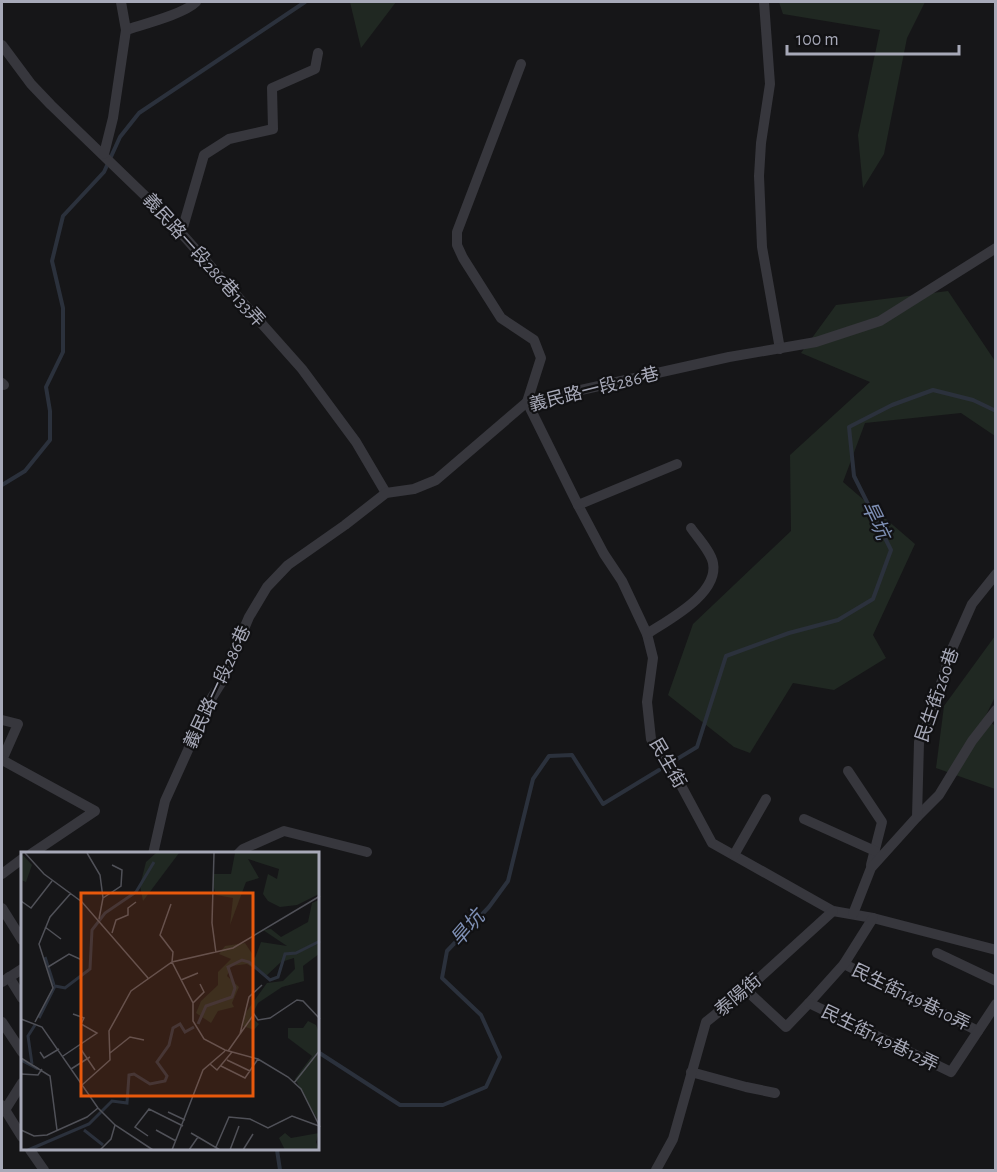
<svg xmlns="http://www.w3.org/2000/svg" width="997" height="1172" viewBox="0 0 997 1172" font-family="'Alegreya Sans','Noto Sans TC',sans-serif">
<rect width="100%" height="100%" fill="#161618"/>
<g fill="#202822">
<polygon points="350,2 396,2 361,48"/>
<polygon points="779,2 925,2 907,38 884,154 863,188 858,135 880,30 783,14"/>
<polygon points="948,291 995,361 995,436 961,413 865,423 843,482 915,544 873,635 886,658 834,690 793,683 750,753 734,747 668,695 693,624 791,531 790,455 870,382 801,353 836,305"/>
<polygon points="995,636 995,697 985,717 995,726 995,789 936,768 944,706"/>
</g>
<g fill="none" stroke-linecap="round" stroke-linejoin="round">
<g stroke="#2b313c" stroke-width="4">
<polyline points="2,485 25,471 50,440 50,411 46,387 63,352 63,308 52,261 63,216 104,172 120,137 139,113 305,2"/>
<polyline points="677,759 697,747 726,656 789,633 838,620 873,599 891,550 854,476 849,427 892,405 933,390 973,400 996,411"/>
<polyline points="318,1052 400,1105 443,1105 486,1087 500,1057 481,1015 442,978 447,951 489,907 508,881 533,779 549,756 572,755 603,804 659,770"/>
<polyline points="277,1150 280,1170"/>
</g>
<g stroke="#37373d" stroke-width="10">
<polyline points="764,2 770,84 761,143 759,176 762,247 780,349"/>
<path d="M126,30c18,-6 58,-16 70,-28"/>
<polyline points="2,45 31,84 51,105 166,216 302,369 356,442 386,493"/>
<polyline points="521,64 457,232 457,245 463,258 501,318 534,340 541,358 527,402 578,505 604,554 622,581 647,634 653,658 647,702 651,739 676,776 712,843 833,911 873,918 996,950"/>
<polyline points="104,154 113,118 126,30 121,2"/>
<polyline points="181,234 204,155 229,139 273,129 272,88 315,69 318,53"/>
<polyline points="2,383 4,385"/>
<polyline points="578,505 677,464"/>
<path d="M647,634c21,-14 72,-40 66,-71 -2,-11 -15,-25 -22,-35"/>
<polyline points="2,720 18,724 2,760"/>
<polyline points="2,760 95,811 31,854"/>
<polyline points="848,771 882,822 871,865"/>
<polyline points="917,817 939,795 972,741 996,710"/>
<polyline points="804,819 875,851"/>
<polyline points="153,854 165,801 188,750 201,715 221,683 249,617 267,587 288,565 345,525 386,493 414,489 436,480 527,402 729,357 816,342 880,321 996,248"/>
<polyline points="238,854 243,849 284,831 367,852"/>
<polyline points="734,855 766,799"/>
<polyline points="2,874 22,859"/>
<polyline points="2,908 22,940"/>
<polyline points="853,914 871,868 917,817 919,742 931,715 952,649 972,604 996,574"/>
<polyline points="937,953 996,981"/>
<polyline points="844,964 978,1031"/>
<polyline points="9,977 22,998"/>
<polyline points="2,982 22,969"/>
<polyline points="746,990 786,1027 809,1003 844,964 873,918"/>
<polyline points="809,1003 951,1072 996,1004"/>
<polyline points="2,1022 22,1052"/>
<polyline points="691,1072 746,1087 775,1093"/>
<polyline points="2,1105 22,1137"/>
<polyline points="5,1110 22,1083"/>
<polyline points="30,1150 44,1170"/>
<polyline points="656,1170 673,1139 706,1022 746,990 833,911"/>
</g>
</g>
<g text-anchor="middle" stroke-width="4.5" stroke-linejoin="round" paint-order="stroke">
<g font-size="18" fill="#a7a9b8" stroke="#111113">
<text transform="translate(204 260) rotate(48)" y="6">義民路一段286巷133弄</text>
<text transform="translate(594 389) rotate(-14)" y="6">義民路一段286巷</text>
<text transform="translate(217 687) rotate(-65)" y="6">義民路一段286巷</text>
<text transform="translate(937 695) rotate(-71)" y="6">民生街260巷</text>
<text transform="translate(668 763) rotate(60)" y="6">民生街</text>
<text transform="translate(738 995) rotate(-40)" y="6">泰陽街</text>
<text transform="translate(911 997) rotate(26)" y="6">民生街149巷10弄</text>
<text transform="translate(880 1038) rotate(26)" y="6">民生街149巷12弄</text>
</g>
<g font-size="20" font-style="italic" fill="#7e8fb4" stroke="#111113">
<text transform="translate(876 520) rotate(64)" y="7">旱坑</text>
<text transform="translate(467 928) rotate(-49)" y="7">旱坑</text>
</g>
</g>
<g transform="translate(21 852)">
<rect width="298" height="298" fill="#161618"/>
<path d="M0,1l11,12 -6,17 -5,-2zM135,1h23l-36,48 -3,-15 6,-24zM214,1h84v41l-22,11 -17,2 -12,-6 -5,-7 5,-20 9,5 2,-10 -31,-10 11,19 -13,4 -16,43 3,-27 -17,-3 -3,-10 1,-11h17zM298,48v54l-16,12 1,15 -22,6 -24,16 -7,14 8,7 -5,6 -11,-4 1,-11 23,-32 16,-2 12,-12 -1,-11 -13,4 -15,14 -19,-12 -16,2 -4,10 12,11 -7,16 2,4 -16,4 -7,12 -15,-10 5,-12 17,-16v-13l13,-13 -12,-5 6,-8 20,-3 10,15 6,-16 26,4 -24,-16 8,-1 10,8 27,-15 4,-19zM287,169l8,4 4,10 -1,87 -24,-43 17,-23 -24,-18v-10h15zM264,281l6,5 28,-5 -3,9 3,8h-34l-6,-12z" fill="#202822"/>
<path fill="none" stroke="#2b313c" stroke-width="3" d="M24,105l9,28M18,166l16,-32 10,2 25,-19 2,-39 13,-17 31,-21 18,-30M177,172l8,-18 26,-9 3,-9 -7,-21 14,-7 7,2 21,18 8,-3 7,-23 11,-1 24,-12M0,208l17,9M11,212l-4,-28 7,-11M63,278l19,15M7,298l61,-26 23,-23 15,2 2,-28 5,-1 16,10 15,-3 2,-5 -10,-14 12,-17 4,-17 7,-4 5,8 9,-5"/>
<path fill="none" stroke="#505158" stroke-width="1.5" d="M4,1l19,21 38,28 66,76M66,1l13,22 3,23 -4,21M193,1l-2,70 4,30M82,46l18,-12 1,-16 -10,-5M0,49l10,7 21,-27M150,52l-11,31 13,17 -1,10 21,41v18l11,18 21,11 33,9 30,18 13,12 19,38M24,75l16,12M91,81l4,-13 12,-5v-7l8,-6M27,115l21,-13 13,6M160,128l17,-7M172,151l11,-11 -4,-8M0,167l21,8 56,81 17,17 38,25M14,170l18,-34 -14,-44 11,-27 21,-24M219,182l14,-20 4,6 12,-2 27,-18 6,1 17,18M59,196l15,22M207,199l12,-17 9,-37 13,-12M19,200l4,6 15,-9M89,201l20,-16 14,3M42,204l34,-23 -16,-9 3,-6 -11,-4M0,206l29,18 7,54M206,208l23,11M189,212l7,6 15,-18M200,214l24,12 13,-19M50,217l19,-12M0,222l17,1 4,-6M273,231l26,-33M61,233l28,-25 -1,-29 22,-40 41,-29 61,-14 87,-52M147,260l17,8M0,278l13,6 13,-1 40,-18 11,-9M135,278l20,11M127,284l-13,-9 14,-18 34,17M177,285l22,13M195,295l13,-30 21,2 18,9 24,-12 27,10M79,298l11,-11 4,-14M151,298l31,-80 22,-19M168,298l9,-13 -7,-4M209,298l9,-24M222,298l10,-16"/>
<path fill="#e8590c" fill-opacity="0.15" stroke="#e8590c" stroke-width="3" d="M60,41h172v203h-172z"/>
<rect width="298" height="298" fill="none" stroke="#a7a9b8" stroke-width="3"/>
</g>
<rect width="997" height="1172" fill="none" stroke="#a7a9b8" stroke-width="6"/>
<path d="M787 45v9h172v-9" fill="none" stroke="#a7a9b8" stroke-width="3"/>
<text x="796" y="45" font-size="18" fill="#a7a9b8" stroke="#111113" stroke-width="4.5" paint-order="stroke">100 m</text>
</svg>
